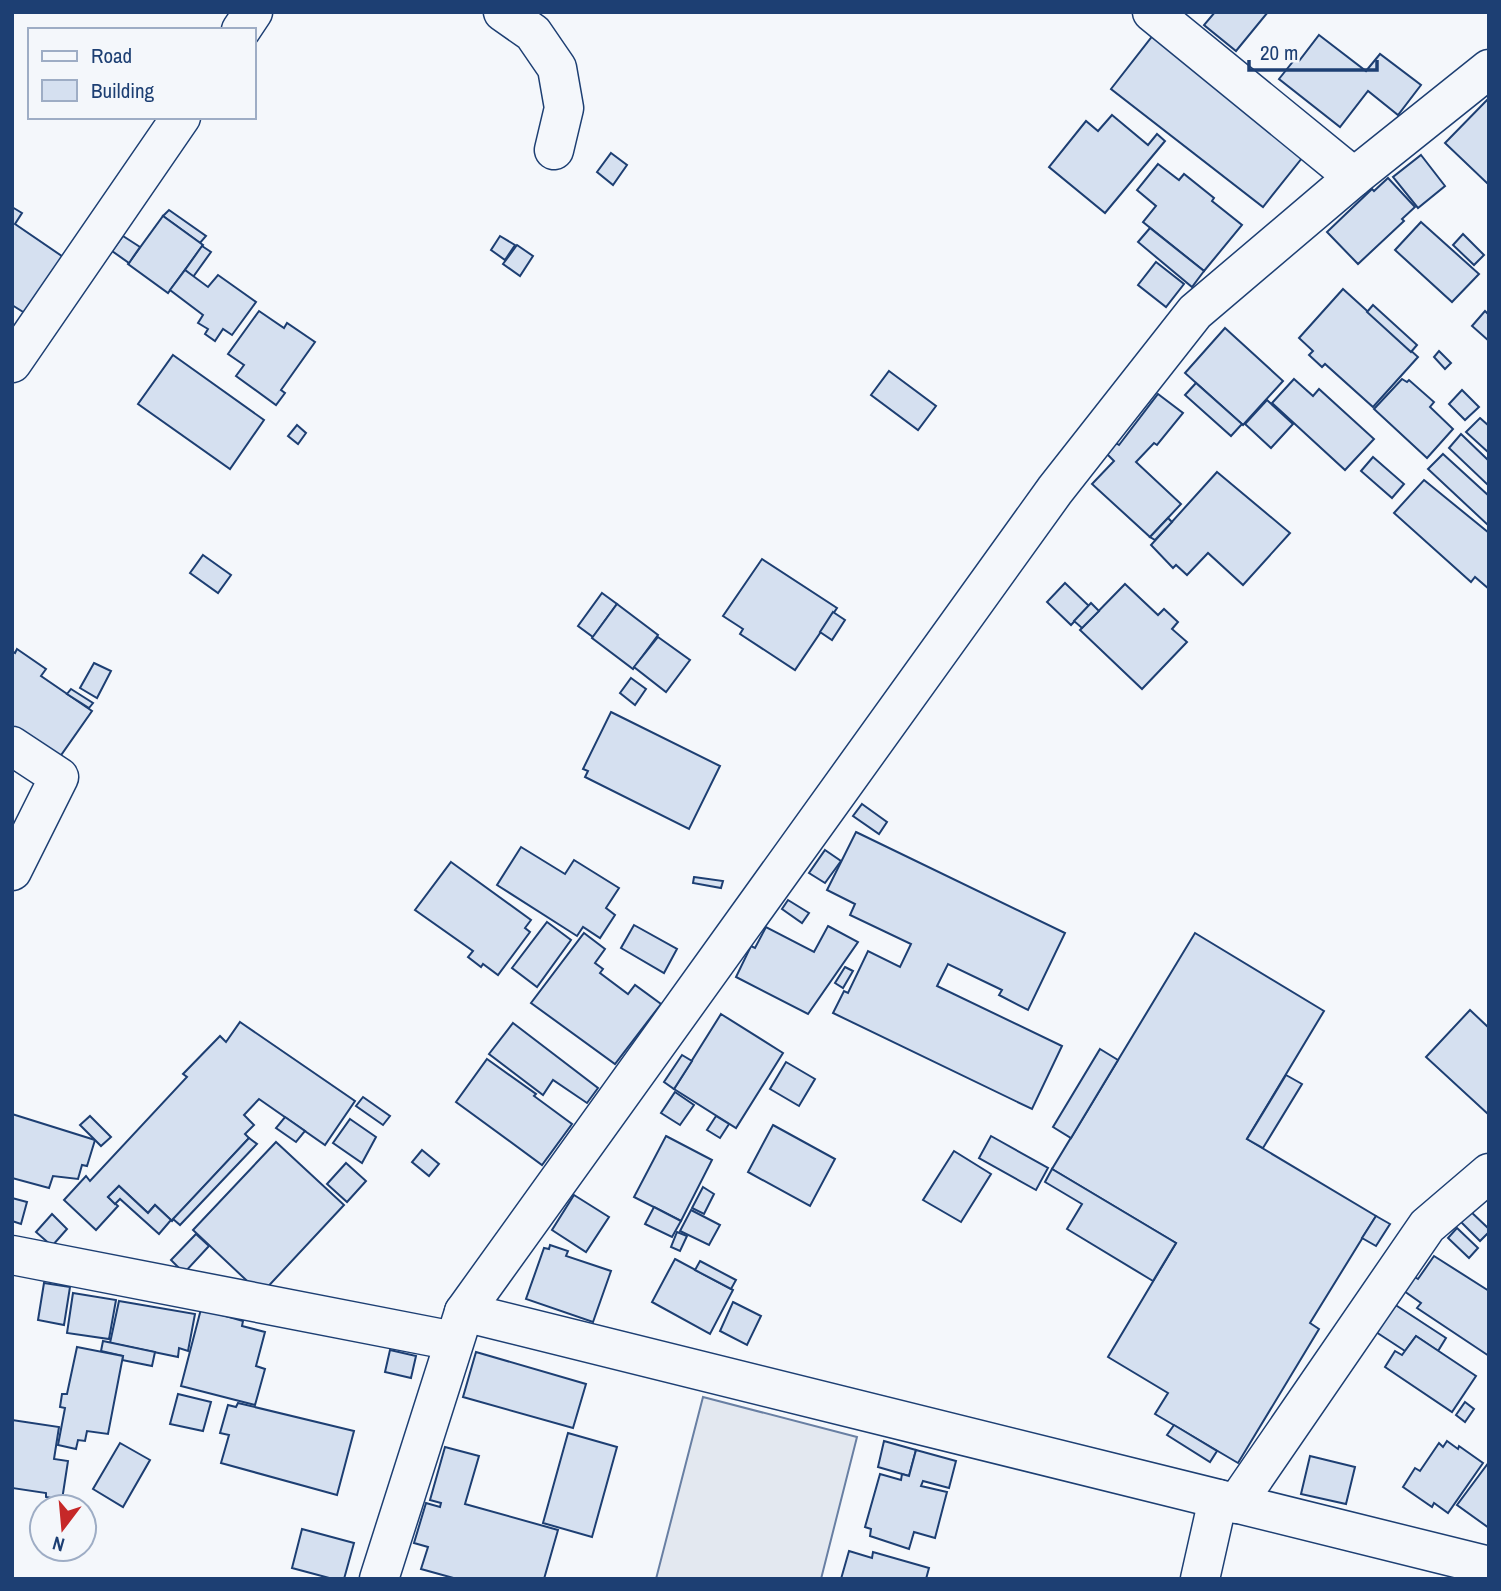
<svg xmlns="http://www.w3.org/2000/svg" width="1501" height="1591" viewBox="0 0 1501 1591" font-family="'Archivo Narrow',sans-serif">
<rect width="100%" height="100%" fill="#f4f7fb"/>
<polygon fill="#e3e8f0" stroke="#687fa3" stroke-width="2" points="703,1397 857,1437 821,1579 656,1579"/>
<g fill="#d5e0f0" stroke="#1d3f73" stroke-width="2">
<polygon points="1215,12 1268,12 1236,51 1204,25"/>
<polygon points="1154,34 1306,153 1263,207 1111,89"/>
<polygon points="1319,35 1366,71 1380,54 1421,85 1398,115 1368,91 1340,127 1279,79 1295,59 1299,61"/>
<polygon points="1489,98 1489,185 1445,143"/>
<polygon points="1112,115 1148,145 1157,134 1165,141 1105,213 1049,167 1086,121 1098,131"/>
<polygon points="611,153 627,165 613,185 597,172"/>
<polygon points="1421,155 1445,186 1418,208 1393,177"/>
<polygon points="1158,164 1179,180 1184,174 1214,198 1212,201 1242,225 1204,271 1143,222 1156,206 1137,190"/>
<polygon points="1388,178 1415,207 1402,219 1404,221 1358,264 1327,232 1372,189 1374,191"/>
<polygon points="12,207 22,213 15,224 72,263 28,315 12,305"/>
<polygon points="169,210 206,236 200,243 163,216"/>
<polygon points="163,216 203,245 168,293 128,264"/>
<polygon points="1421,222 1479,274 1452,302 1395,250"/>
<polygon points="1150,228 1204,271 1192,287 1138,242"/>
<polygon points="1463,234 1484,255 1474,265 1453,245"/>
<polygon points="123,236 140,247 129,263 112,251"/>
<polygon points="500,236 515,245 505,260 491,250"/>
<polygon points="517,245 533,256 520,276 503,264"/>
<polygon points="202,246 211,252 193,277 185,270"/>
<polygon points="1156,262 1184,284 1166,307 1138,285"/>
<polygon points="185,270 208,287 218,275 256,302 232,335 223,329 215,341 205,334 208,329 198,323 203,315 170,290"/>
<polygon points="1343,289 1418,357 1373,407 1325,364 1322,367 1309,355 1313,351 1299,338"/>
<polygon points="1373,305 1417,345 1411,352 1367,312"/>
<polygon points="259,311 284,328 287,323 315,342 281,390 285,393 276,405 236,376 244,365 228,354"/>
<polygon points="1485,311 1489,315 1489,341 1472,326"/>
<polygon points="1225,328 1283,381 1243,425 1185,373"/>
<polygon points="1439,351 1451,363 1445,369 1434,357"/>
<polygon points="173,355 264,420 230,469 138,404"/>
<polygon points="889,371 936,406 918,430 871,395"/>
<polygon points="1294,379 1313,396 1319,389 1374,439 1345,470 1272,403"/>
<polygon points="1402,379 1407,382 1409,380 1434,402 1430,407 1453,429 1427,458 1374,409"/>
<polygon points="1196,383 1242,424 1231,436 1185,395"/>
<polygon points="1462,390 1479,407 1465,420 1449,404"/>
<polygon points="1158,394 1183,413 1157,445 1154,443 1136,462 1181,504 1150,537 1092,484 1114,461 1106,453 1116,443 1119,445"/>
<polygon points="1267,400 1293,424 1271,448 1245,424"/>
<polygon points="1480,418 1489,426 1489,453 1466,432"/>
<polygon points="297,425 306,433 298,444 288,436"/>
<polygon points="1461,434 1489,461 1489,486 1449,448"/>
<polygon points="1443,454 1489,496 1489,526 1428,469"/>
<polygon points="1373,457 1404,484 1392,498 1361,471"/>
<polygon points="1217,472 1290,533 1243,585 1208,553 1187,575 1176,565 1173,568 1151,545"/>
<polygon points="1424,480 1489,533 1489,589 1475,577 1471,582 1394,513"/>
<polygon points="1168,518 1172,522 1155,540 1150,537"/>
<polygon points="203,555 231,575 218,593 190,573"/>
<polygon points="762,559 837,608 795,670 740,634 743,629 723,616"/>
<polygon points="1065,583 1089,606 1071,625 1047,602"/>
<polygon points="1125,584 1158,615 1164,609 1178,622 1172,629 1187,642 1142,689 1080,630"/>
<polygon points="602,593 617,604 593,637 578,626"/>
<polygon points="1091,603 1099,611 1082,628 1074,621"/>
<polygon points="617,604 658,635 633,669 592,638"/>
<polygon points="833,612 845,620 832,640 820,632"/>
<polygon points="658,637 690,660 666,692 634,667"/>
<polygon points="17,649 46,669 41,676 92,711 59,758 12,726 12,651 15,653"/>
<polygon points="94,663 111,671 97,698 80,688"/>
<polygon points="631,678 646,689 635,705 620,693"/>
<polygon points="71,689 93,703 89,708 67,694"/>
<polygon points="611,712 720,766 689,829 585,777 588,771 583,769"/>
<polygon points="862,804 887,822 879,834 853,816"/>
<polygon points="856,832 1065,933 1028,1010 999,995 1002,990 948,964 937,986 1062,1046 1032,1109 833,1013 844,991 848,993 868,951 900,967 911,944 850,915 855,904 827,890"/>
<polygon points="521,847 565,874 574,860 619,888 606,908 615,915 600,938 583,927 577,936 497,885"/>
<polygon points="825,850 841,861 825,883 809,873"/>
<polygon points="451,862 531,920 525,928 530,932 498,975 483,964 481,967 468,957 473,951 415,910"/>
<polygon points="694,877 723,881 721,888 693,883"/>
<polygon points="788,900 809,913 802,923 782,909"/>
<polygon points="547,922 571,940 537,987 512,968"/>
<polygon points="634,925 677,949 664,973 621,948"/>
<polygon points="828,926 858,942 808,1014 736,977 751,946 755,948 766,927 814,952"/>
<polygon points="584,933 605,949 595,963 603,969 600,973 628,994 635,985 661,1004 615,1064 531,1003"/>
<polygon points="1195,933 1324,1011 1247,1139 1376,1216 1310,1323 1319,1329 1238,1463 1155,1414 1168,1393 1108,1357 1176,1243 1052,1169"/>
<polygon points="845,967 853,971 843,988 835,983"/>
<polygon points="1470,1010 1489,1028 1489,1115 1426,1057"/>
<polygon points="721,1014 783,1053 736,1128 674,1089"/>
<polygon points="240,1022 355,1101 325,1145 259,1099 244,1115 254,1125 245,1134 249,1138 172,1221 155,1205 148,1213 119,1186 108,1197 118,1206 96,1230 64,1200 86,1176 90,1181 187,1077 183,1074 220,1036 226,1042"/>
<polygon points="513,1023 598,1088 587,1103 553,1080 543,1095 489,1054"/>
<polygon points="1100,1049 1118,1060 1071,1138 1053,1127"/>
<polygon points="682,1055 692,1061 674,1089 664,1082"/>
<polygon points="487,1059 536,1094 534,1096 572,1124 542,1165 456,1102"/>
<polygon points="786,1062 815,1079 799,1106 770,1089"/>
<polygon points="1286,1075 1302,1084 1263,1148 1247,1139"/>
<polygon points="675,1092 694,1105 680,1125 661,1113"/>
<polygon points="363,1097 390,1116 383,1125 356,1106"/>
<polygon points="12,1114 95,1140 87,1166 82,1165 78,1179 53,1176 49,1188 12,1178"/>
<polygon points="90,1116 111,1137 101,1146 80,1125"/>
<polygon points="716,1116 729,1124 720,1138 707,1130"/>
<polygon points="285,1117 305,1131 296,1142 276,1128"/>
<polygon points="350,1119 376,1137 362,1163 333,1143"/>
<polygon points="773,1125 835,1159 810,1206 748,1172"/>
<polygon points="666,1136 712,1160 681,1221 634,1197"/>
<polygon points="991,1136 1048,1168 1036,1190 979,1158"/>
<polygon points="249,1138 257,1144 180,1225 173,1219"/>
<polygon points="276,1142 344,1205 261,1294 193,1230"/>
<polygon points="422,1150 439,1164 429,1176 412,1162"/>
<polygon points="954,1151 991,1174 961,1222 923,1200"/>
<polygon points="346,1163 366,1181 347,1202 327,1184"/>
<polygon points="1052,1169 1176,1243 1153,1281 1067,1229 1082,1204 1045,1182"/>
<polygon points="119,1186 148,1213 155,1205 171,1220 159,1234 120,1199 115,1204 108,1197"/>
<polygon points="703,1187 714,1194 704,1214 692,1208"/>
<polygon points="574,1195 609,1217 586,1252 552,1230"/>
<polygon points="12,1198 27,1202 21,1224 12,1221"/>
<polygon points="654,1207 681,1221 672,1237 645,1224"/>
<polygon points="691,1210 720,1225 709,1245 680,1231"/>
<polygon points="1469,1210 1489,1229 1489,1232 1480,1241 1459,1220"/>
<polygon points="52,1214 67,1229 52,1246 36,1232"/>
<polygon points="1376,1216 1390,1224 1376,1246 1362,1238"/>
<polygon points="1457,1228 1478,1248 1469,1258 1448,1238"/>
<polygon points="677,1232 687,1236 680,1251 671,1247"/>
<polygon points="196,1234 209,1246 184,1273 171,1260"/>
<polygon points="550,1245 568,1251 566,1256 611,1271 593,1322 526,1299 544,1248 549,1249"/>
<polygon points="1434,1256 1489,1291 1489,1356 1417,1308 1421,1303 1404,1291 1413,1276 1418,1279"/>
<polygon points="675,1259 733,1290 710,1334 652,1302"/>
<polygon points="700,1261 736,1280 731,1289 695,1270"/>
<polygon points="44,1283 70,1287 64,1325 38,1320"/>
<polygon points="73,1293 116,1300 109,1339 67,1333"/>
<polygon points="119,1301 195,1314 188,1351 179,1348 178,1357 110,1343"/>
<polygon points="733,1302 761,1316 747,1345 720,1331"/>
<polygon points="1394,1304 1446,1338 1438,1351 1416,1336 1405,1351 1376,1332"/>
<polygon points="201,1309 243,1321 242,1326 265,1332 256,1366 265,1369 255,1405 181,1386"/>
<polygon points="1416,1336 1476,1376 1452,1412 1385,1367 1395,1351 1402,1355"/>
<polygon points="103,1341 155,1352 152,1366 122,1360 123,1356 101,1351"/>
<polygon points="77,1347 123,1356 108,1434 87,1431 85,1441 78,1440 76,1449 58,1445 65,1408 60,1407 62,1394 67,1394"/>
<polygon points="390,1350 416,1356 411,1378 385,1372"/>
<polygon points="476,1352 586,1384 573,1428 463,1397"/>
<polygon points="178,1394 211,1402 203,1431 170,1424"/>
<polygon points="1465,1402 1474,1409 1465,1422 1456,1415"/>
<polygon points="238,1403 354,1431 337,1495 221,1463 229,1435 220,1433 228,1405 236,1407"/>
<polygon points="12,1420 59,1427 54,1459 68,1461 62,1500 46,1497 46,1493 12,1488"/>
<polygon points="1174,1425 1217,1451 1210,1462 1167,1435"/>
<polygon points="568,1433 617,1447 592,1537 543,1523"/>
<polygon points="884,1441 916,1450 909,1476 878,1467"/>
<polygon points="1447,1441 1458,1449 1459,1446 1483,1463 1448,1513 1434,1503 1432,1507 1403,1487 1415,1468 1420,1471 1439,1443 1443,1447"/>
<polygon points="120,1443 150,1460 123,1507 93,1489"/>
<polygon points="445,1447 479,1456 465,1504 558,1530 544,1579 457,1579 421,1569 428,1547 414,1543 426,1503 440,1507 441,1503 430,1500"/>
<polygon points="916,1450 956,1461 949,1488 923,1481 921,1486 947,1492 935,1538 914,1532 909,1549 870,1536 871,1529 865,1527 880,1474 901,1480 902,1474 909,1476"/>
<polygon points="1310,1456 1355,1467 1346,1504 1301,1494"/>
<polygon points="1489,1462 1489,1528 1457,1505"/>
<polygon points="302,1529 354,1543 344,1579 333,1579 292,1568"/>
<polygon points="849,1551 872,1558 873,1552 929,1568 926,1579 841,1579"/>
</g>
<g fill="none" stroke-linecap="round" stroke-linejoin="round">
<defs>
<g id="minor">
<polyline points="503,12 533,33 557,68 564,108 554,150"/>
<polyline points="1152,12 1354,177"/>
<polyline points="241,30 253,12"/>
<polyline points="12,363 181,117"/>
<polyline points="12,746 59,777 12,871"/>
<polyline points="12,1255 454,1341"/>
<polyline points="464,1312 1489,1566"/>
<polyline points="1236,1504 1427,1226 1489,1173"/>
<polyline points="379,1579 464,1312 1055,490 1195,312 1354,177 1489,69"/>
<polyline points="1200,1579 1218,1499"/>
</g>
</defs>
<use href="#minor" stroke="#1d3f73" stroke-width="41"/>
<use href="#minor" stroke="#f4f7fb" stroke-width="38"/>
</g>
<rect width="1501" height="1591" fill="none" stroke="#1d3f73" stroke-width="28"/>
<rect x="28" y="28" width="228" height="91" fill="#f4f7fb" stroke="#9eadc5" stroke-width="2"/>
<rect x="42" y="51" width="35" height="10" fill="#f4f7fb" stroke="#9eadc5" stroke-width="2"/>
<text x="91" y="63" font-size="21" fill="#1d3f73">Road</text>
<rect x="42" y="80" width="35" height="21" fill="#d5e0f0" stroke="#9eadc5" stroke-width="2"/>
<text x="91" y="98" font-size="21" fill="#1d3f73">Building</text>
<g transform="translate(63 1528) rotate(196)"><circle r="33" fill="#f4f7fb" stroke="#9eadc5" stroke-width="2"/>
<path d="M0-5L12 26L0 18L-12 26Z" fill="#c62828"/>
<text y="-10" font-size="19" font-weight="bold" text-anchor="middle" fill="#1d3f73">N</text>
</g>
<path d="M1249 60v10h128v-10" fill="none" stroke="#1d3f73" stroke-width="3.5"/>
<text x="1260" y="60" font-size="21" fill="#1d3f73" stroke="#f4f7fb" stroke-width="5" paint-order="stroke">20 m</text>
</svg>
